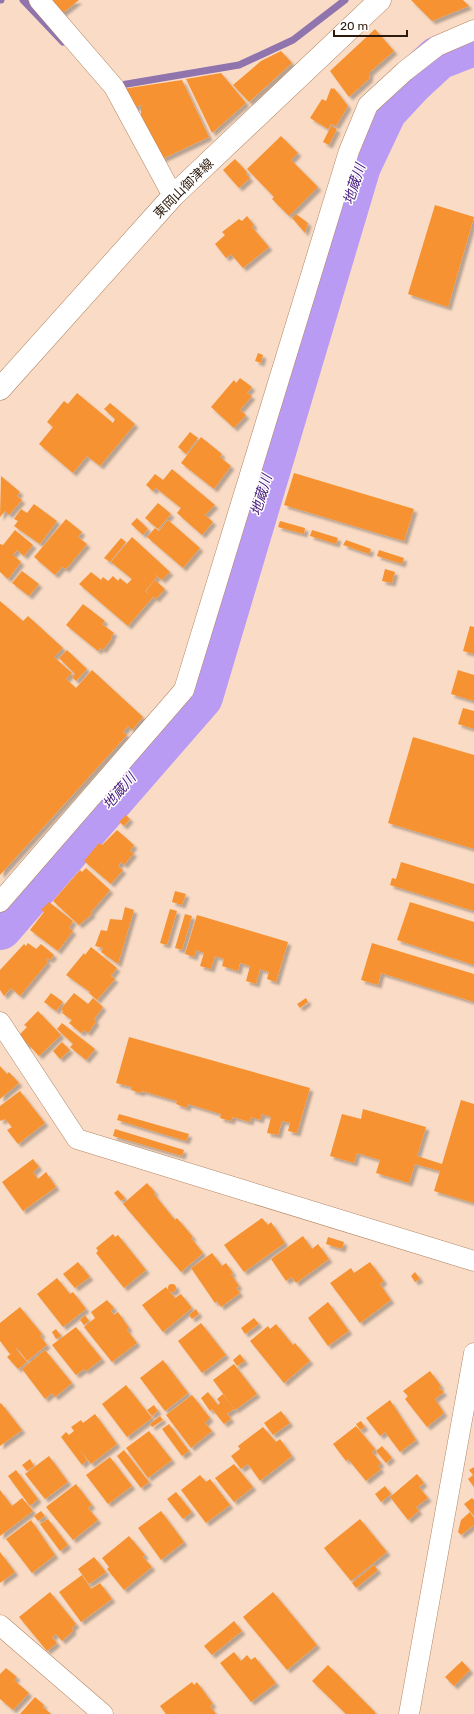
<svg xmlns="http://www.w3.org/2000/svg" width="474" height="1714" viewBox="0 0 474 1714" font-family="Rubik,'Noto Sans JP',sans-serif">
<defs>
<filter id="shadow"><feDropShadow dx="3.5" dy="3.5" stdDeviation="1" flood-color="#0004"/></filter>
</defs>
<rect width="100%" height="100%" fill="#fadcc6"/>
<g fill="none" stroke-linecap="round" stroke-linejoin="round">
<g stroke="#8f74ae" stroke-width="7">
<polyline points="0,0 1,0"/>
<polyline points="23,0 63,42"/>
<polyline points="115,86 239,65 293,40 345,0"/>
</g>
<polyline stroke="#ba9bf4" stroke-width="44" points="0,928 201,697 359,166 385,111 412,82 438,58 474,44"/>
</g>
<g fill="#f69230" filter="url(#shadow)">
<polygon points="48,0 79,0 60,15"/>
<polygon points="411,0 463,0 469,6 432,21"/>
<polygon points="375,29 394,51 370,72 369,79 349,97 330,71"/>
<polygon points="281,51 292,63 249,102 233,85 261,61"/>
<polygon points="221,73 246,103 212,133 186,79"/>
<polygon points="182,80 209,137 162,159 141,115 141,105 132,109 122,89"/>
<polygon points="331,88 333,89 334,88 348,106 336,126 331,124 328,129 310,118 322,99 326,101"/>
<polygon points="331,126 337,129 329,145 323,142"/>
<polygon points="281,136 298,153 291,160 318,187 289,216 272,199 274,197 247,169"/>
<polygon points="235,159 247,172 246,174 250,178 239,188 223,170"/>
<polygon points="435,205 474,217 448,307 408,294"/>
<polygon points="296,214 308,223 305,233 292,218"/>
<polygon points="247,216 254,225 252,227 269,247 243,268 231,254 226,258 215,244 225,235 222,232 239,219 242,221"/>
<polygon points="258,353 263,355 261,363 255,361"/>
<polygon points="240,378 252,387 247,393 252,396 240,410 246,415 234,428 211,407 234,380 236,383"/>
<polygon points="77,393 113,423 115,419 104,409 110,403 135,424 100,466 87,456 73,473 39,444 53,427 47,422 64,401 68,404"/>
<polygon points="190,432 198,438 186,454 178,447"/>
<polygon points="201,437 222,454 220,457 231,466 214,489 181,463"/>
<polygon points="172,469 215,505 205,515 213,522 202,535 177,513 181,508 156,488 153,491 146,485 155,474 163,480"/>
<polygon points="294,473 414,509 404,541 284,505"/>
<polygon points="1,476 20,492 17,496 22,500 9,515 5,511 0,517"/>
<polygon points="158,503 171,514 158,529 145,518"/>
<polygon points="34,504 57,521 40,544 14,526 18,521 14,519 21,509 27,513"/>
<polygon points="137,518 148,529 143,535 131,524"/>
<polygon points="66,519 82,532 78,537 87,544 66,569 62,567 55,575 34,557"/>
<polygon points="168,520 200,548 183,568 147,537 155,528 159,531"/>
<polygon points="280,521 305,528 304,534 278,527"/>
<polygon points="15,530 33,545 24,556 17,550 13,555 21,562 8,579 0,572 0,544 3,545"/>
<polygon points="312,530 338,538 336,544 310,536"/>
<polygon points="132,537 170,572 162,580 154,574 157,577 145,591 150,595 146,591 155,580 165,589 156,599 153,597 128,626 79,584 91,572 101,580 103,577 108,581 113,576 118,581 120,578 127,584 132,579 111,562"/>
<polygon points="121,538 126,542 110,562 104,558"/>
<polygon points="346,540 371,549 369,554 343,545"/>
<polygon points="379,550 404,558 402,564 377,556"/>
<polygon points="385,569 395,572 392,583 382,581"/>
<polygon points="22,571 39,584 29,596 12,583"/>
<polygon points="0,601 23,621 28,616 63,648 54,657 72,673 66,679 76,688 92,670 143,717 132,730 128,726 123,732 127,735 0,875"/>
<polygon points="83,604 105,621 102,624 114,633 111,637 112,638 103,650 100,648 98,651 66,625"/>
<polygon points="470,626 474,627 474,654 463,651"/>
<polygon points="67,650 87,669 76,681 72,677 75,674 59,658"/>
<polygon points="458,670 474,675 474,701 451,694"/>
<polygon points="463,708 474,711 474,729 458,724"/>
<polygon points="413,737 474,755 474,849 388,823"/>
<polygon points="126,815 130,819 124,826 119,822"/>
<polygon points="117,830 134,845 130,851 134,853 124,865 121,862 118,866 123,870 111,884 84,861 99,843 102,845"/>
<polygon points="401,862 474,884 474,911 390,885 392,878 396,879"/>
<polygon points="86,868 110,890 91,912 92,914 79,925 53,901 80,870 82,872"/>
<polygon points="175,891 186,894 182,905 172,902"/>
<polygon points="49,902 73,921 69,928 73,931 58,951 30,930 44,912 41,910"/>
<polygon points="410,902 474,922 474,965 397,940"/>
<polygon points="125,907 134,910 118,964 101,952 103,948 95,946 101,930 107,931 110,919 122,920"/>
<polygon points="170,909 177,911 167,945 160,943"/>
<polygon points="185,914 192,916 182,950 175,948"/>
<polygon points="197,915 288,942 276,982 267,979 269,972 260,969 256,984 246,981 250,966 240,963 238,971 222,966 224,959 215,956 211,969 200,966 204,953 196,950 194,957 185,954"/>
<polygon points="28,943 36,949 41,944 54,955 50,960 47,958 46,960 48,962 20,996 11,988 4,996 0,990 0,970 24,944 26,946"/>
<polygon points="372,943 474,974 474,1002 381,973 378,985 361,980"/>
<polygon points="91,947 117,968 111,976 115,979 97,1000 89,993 90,992 66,975 84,953 85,955"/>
<polygon points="51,993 63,1002 56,1011 44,1002"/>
<polygon points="74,993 88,1004 93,998 103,1007 94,1019 96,1022 88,1033 84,1030 81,1033 69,1023 72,1020 62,1013 63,1011 61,1009"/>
<polygon points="306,998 308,1002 300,1008 297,1004"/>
<polygon points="38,1011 61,1035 39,1056 28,1044 26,1046 17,1037 27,1027 24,1025"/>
<polygon points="62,1023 95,1049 86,1060 70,1047 73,1044 57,1029"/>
<polygon points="129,1037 310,1088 297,1133 288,1131 290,1123 282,1121 278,1135 267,1133 271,1117 262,1114 260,1120 251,1117 250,1122 233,1117 231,1121 220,1118 221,1114 188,1104 187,1108 176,1104 177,1101 142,1091 141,1093 131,1090 132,1087 116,1083"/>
<polygon points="62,1042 70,1050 60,1059 53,1051"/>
<polygon points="0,1066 7,1074 9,1072 19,1083 0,1099"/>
<polygon points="20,1091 45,1123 18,1144 7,1130 12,1127 5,1119 1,1121 0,1120 0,1106"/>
<polygon points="461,1100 474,1104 474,1203 434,1191 440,1171 415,1164 409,1183 376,1173 380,1160 357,1153 354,1163 330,1156 342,1114 361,1119 363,1109 426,1127 417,1156 442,1164"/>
<polygon points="119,1114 189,1134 186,1141 117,1120"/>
<polygon points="115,1129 184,1150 182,1156 113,1136"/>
<polygon points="33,1159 39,1167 33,1172 38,1179 46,1172 56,1187 23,1211 2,1182"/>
<polygon points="147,1183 155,1192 154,1194 175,1220 177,1218 193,1237 191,1238 203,1253 181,1272 123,1204"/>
<polygon points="118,1190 125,1198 121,1201 114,1193"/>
<polygon points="262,1218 268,1225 271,1222 285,1243 244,1272 224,1245"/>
<polygon points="113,1234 115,1237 118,1235 146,1270 124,1288 96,1253 98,1251 96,1248"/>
<polygon points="303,1236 312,1249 318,1244 329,1259 296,1283 292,1277 286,1281 271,1259"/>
<polygon points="328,1237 344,1242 342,1249 326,1244"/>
<polygon points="212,1253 222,1266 226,1263 233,1273 231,1274 239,1286 236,1288 240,1293 221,1307 217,1301 215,1303 191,1268"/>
<polygon points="78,1262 90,1277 75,1288 63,1274"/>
<polygon points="370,1262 384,1281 380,1284 391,1300 360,1323 330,1283 351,1268 354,1273"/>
<polygon points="415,1272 420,1279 415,1282 411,1276"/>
<polygon points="57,1278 70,1294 73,1292 86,1309 63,1327 37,1294"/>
<circle cx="172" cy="1288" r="4"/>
<polygon points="166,1287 175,1298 181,1294 192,1308 163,1332 142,1305"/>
<polygon points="107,1300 114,1308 111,1311 114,1315 118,1312 129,1328 127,1330 137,1343 112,1362 84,1327 95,1318 91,1312"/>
<polygon points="328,1302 349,1331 328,1346 308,1318"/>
<polygon points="20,1307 42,1334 40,1336 47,1345 27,1361 17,1348 16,1349 27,1362 18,1369 7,1357 15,1350 10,1354 0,1341 0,1323"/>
<polygon points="196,1309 199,1314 192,1319 189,1315"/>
<polygon points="85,1315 89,1321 84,1325 80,1320"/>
<polygon points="254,1318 259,1324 245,1334 241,1328"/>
<polygon points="201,1323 226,1355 202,1373 178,1341"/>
<polygon points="276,1324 293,1345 295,1343 310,1361 284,1383 250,1341 268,1326 270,1329"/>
<polygon points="76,1327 102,1359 86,1371 84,1369 76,1375 52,1345"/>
<polygon points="56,1329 61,1336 56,1339 52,1332"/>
<polygon points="45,1350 72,1383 55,1397 52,1393 45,1399 22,1369"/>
<polygon points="240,1354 245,1361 237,1366 233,1360"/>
<polygon points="163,1360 188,1393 165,1411 140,1378"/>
<polygon points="234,1364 257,1394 235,1410 213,1380"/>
<polygon points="430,1371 441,1386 439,1388 444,1392 435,1399 444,1413 427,1427 405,1399 408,1396 403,1391"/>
<polygon points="126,1385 152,1418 127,1437 102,1404"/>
<polygon points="208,1392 218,1405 220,1403 217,1399 223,1394 234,1409 227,1414 231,1419 224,1424 212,1409 210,1411 201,1398"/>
<polygon points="192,1395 210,1418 205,1423 212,1431 191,1448 166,1415"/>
<polygon points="390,1400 416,1440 400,1452 385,1432 380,1436 366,1418"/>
<polygon points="1,1403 22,1430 0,1446 0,1404"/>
<polygon points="154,1405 158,1411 152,1416 147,1410"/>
<polygon points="281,1411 290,1423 273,1435 264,1423"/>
<polygon points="95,1414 117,1444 91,1464 80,1449 87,1460 82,1465 61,1437 66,1432 69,1435 74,1431 71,1427 81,1420 83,1423"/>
<polygon points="160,1416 163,1420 152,1427 150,1424"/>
<polygon points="361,1421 365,1427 360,1430 356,1424"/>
<polygon points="169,1424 189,1451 182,1456 162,1429"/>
<polygon points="356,1426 375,1449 372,1452 381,1463 378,1466 381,1469 366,1481 348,1459 346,1461 333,1444"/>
<polygon points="263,1427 276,1442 280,1439 292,1456 260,1481 248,1464 241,1469 231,1456 240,1449 238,1446"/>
<polygon points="149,1431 172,1460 148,1478 126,1448"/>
<polygon points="382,1446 392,1458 386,1463 376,1451"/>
<polygon points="124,1450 149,1482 141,1488 117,1456"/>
<polygon points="49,1456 68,1482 45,1499 25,1474"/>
<polygon points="110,1457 132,1486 108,1504 86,1475"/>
<polygon points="30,1459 34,1466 27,1471 22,1465"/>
<polygon points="234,1464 253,1487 234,1502 215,1478"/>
<polygon points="474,1467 474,1487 468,1479 473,1475 469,1470"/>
<polygon points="16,1470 38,1499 30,1506 8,1476"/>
<polygon points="417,1474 424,1483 419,1487 428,1498 416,1507 419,1511 408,1520 390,1497"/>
<polygon points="200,1475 206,1482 210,1479 230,1505 206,1523 181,1490"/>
<polygon points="76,1484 92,1505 88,1508 98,1520 73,1540 46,1507"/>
<polygon points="385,1486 391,1494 381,1502 375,1494"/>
<polygon points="0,1490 12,1506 22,1498 33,1511 0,1536"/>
<polygon points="176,1492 192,1512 183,1519 167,1499"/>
<polygon points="472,1498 474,1500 474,1516 464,1504"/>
<polygon points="41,1511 45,1516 38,1521 34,1516"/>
<polygon points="161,1511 184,1542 161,1560 138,1528"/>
<polygon points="470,1512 474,1518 474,1525 461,1535 458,1532 461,1520"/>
<polygon points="48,1519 68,1545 60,1551 40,1524"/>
<polygon points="360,1519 387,1552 351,1581 324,1548"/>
<polygon points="31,1520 55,1555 32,1573 6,1539"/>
<polygon points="129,1536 145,1555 143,1557 152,1567 124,1590 107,1569 109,1567 102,1558"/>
<polygon points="0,1552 15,1572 0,1583"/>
<polygon points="94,1557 106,1572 89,1584 78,1569"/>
<polygon points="374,1565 378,1570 356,1588 352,1583"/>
<polygon points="82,1575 91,1589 100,1583 112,1599 81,1622 59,1592"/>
<polygon points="50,1592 76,1624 72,1628 73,1631 62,1641 56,1634 52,1637 57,1643 47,1651 19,1617"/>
<polygon points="273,1592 317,1645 287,1670 243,1617"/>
<polygon points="234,1621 242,1631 212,1655 204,1646"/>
<polygon points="234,1652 241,1661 247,1655 251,1660 255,1657 276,1683 251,1702 220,1663"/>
<polygon points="462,1661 470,1670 454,1686 445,1677"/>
<polygon points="328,1665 375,1712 375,1714 346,1714 312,1681"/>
<polygon points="6,1668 17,1677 14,1680 29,1693 13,1710 0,1699 0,1674"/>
<polygon points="192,1682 194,1685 197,1682 213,1704 210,1706 216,1714 166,1714 160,1706"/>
<polygon points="35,1697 44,1705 43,1707 51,1714 20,1714"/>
</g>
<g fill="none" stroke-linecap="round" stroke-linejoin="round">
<defs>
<g id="street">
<polyline points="39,0 114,87 173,196"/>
<polyline points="0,902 184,690 349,151 368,105 405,71 437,46 474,30"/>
<polyline points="0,1022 77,1139 474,1261"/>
<polyline points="0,1625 103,1714"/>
<polyline points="409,1714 474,1353"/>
</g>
<polyline id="primary" points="0,389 173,196 380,0"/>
</defs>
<use href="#street" stroke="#b28562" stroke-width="21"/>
<use href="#primary" stroke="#b28562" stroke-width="23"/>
<use href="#street" stroke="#fff" stroke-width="20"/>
<use href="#primary" stroke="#fff" stroke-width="22"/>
</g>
<g text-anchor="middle" stroke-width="3" stroke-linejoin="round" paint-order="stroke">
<g font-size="13" fill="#2c1a0c" stroke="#fff">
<text transform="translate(183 188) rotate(-45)" y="5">東岡山御津線</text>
</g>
<g font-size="14" font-style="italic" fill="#471a7b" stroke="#fff">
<text transform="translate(354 184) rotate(-72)" y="5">地蔵川</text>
<text transform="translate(261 495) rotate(-73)" y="5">地蔵川</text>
<text transform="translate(119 791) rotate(-49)" y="5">地蔵川</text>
</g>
</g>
<path d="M334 30v6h73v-6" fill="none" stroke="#2c1a0c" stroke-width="2"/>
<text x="340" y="30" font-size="12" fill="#2c1a0c" stroke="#ffffff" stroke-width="3" paint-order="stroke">20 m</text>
</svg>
